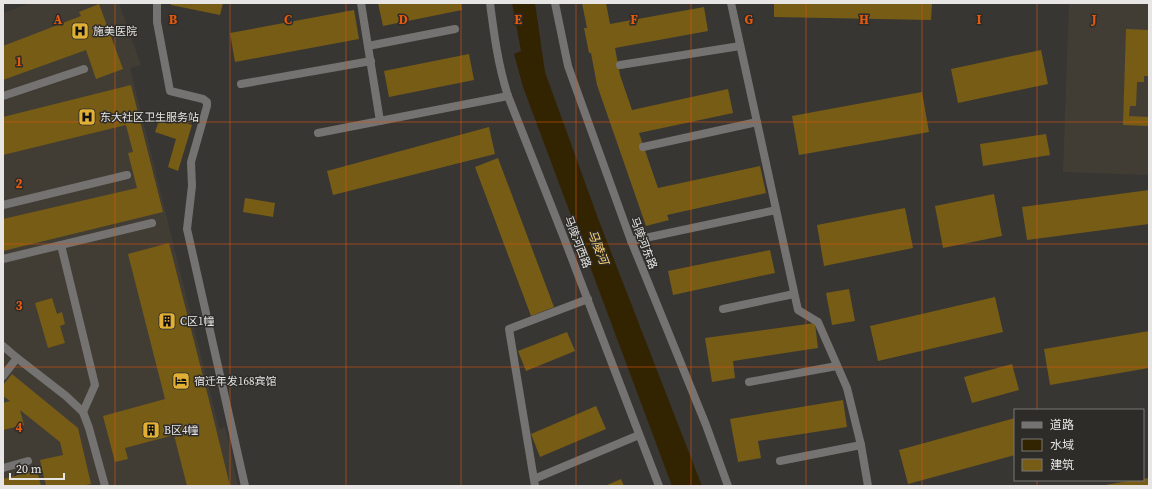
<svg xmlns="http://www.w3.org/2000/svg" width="1152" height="489" viewBox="0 0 1152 489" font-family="'Source Serif 4','Noto Sans SC',serif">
<rect width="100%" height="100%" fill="#383633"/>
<g fill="#413d34">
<polygon points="31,3 119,3 141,65 130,68 219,429 225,427 238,486 3,486 3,13"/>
<polygon points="1069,3 1149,3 1149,175 1063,172"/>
</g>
<polygon fill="#332401" points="512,3 535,3 545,72 599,221 702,486 672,486 523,87 514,54 521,51"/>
<g fill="#775c16">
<polygon points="171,3 223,3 220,15 171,5"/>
<polygon points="378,3 461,3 462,10 383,26"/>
<polygon points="582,3 606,3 610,24 704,7 708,31 615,48 620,75 632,110 728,89 733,113 639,133 658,188 760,166 766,193 667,215 669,220 646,226 597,85 591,53 589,53 584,28 587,28"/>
<polygon points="774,3 932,3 931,20 774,17"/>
<polygon points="99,4 123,69 96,79 86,50 3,80 3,46 81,16 79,12"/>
<polygon points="354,10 359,39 235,62 230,33"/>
<polygon points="1126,29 1149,30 1149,76 1144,76 1144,82 1137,82 1136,106 1130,106 1129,116 1149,117 1149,126 1123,125"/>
<polygon points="1041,50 1048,84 958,103 951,69"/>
<polygon points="469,54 474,80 389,97 384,71"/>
<polygon points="131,85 163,212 3,251 3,219 137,188 128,153 133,152 126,125 3,155 3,117"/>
<polygon points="922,92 929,132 799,155 792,116"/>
<polygon points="161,115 192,125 178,171 168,167 176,139 155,132"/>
<polygon points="489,127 495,154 333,195 327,171"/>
<polygon points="1046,134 1050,155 983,166 980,144"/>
<polygon points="498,158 554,307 531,316 475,167"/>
<polygon points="1149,190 1149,224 1027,240 1022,207"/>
<polygon points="994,194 1002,236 943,248 935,206"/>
<polygon points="245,198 275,203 273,217 243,212"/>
<polygon points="905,208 913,248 824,266 817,225"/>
<polygon points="169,243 206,388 230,486 187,486 174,435 125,448 128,459 115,462 103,416 165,399 128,254"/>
<polygon points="770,250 775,273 673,295 668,271"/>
<polygon points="849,289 855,321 832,325 826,293"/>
<polygon points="995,297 1003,332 878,361 870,326"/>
<polygon points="52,298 57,314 62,312 65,324 60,326 65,343 48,348 35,303"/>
<polygon points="815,323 818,348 733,361 735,378 712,382 705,338"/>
<polygon points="1149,331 1149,368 1050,385 1044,349"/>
<polygon points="567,332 575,351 526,371 518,351"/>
<polygon points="1012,364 1019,390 972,403 964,377"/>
<polygon points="12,374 78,428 91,484 81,486 46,486 40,460 63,455 60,442 20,410 24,425 3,430 3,403 10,401 3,396 3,385"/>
<polygon points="843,400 847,427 758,441 761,458 738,462 730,419"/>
<polygon points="596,406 606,429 540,457 531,434"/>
<polygon points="1015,418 1015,455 908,484 899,450"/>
<polygon points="37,470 41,486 3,486 3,479"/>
<polygon points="1149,478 1149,486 1099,486 1134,480 1143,480 1143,479"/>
<polygon points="621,479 624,486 605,486"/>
</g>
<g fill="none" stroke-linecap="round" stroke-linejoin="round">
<g stroke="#747372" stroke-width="8">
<polyline points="157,3 157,22 170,91 203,99 207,102 207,106 191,162 192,186 187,229 245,486"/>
<polyline points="361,3 380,121"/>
<polyline points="731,3 798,310 818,322 847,388 861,445 868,486"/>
<polyline points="368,46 455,29"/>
<polyline points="620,65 740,46"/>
<polyline points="241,84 371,61"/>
<polyline points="3,96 84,69"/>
<polyline points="318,133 508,96"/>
<polyline points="643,147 757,122"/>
<polyline points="3,205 127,175"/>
<polyline points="631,241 776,210"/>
<polyline points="61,245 95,385 83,412"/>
<polyline points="3,259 152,223"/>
<polyline points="723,309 794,294"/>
<polyline points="3,346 17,358 66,396 83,412 89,428 105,486"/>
<polyline points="3,376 17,358"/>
<polyline points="749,382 837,366"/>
<polyline points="780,461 861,445"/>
<polyline points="3,468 28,461"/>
<polyline points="534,479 639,435"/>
<polyline points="535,486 509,329 588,299"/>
</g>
<g stroke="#747372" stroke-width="8">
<path d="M490,3c4,31 8,62 18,93l56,142 95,248"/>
<polyline points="555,3 568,66 630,238 706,425 728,486"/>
</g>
</g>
<path fill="none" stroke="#e8590c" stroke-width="1" stroke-opacity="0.55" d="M115,3v483M230,3v483M346,3v483M461,3v483M576,3v483M691,3v483M806,3v483M922,3v483M1037,3v407M3,122h1146M3,244h1146M3,367h1146M1037,480v6"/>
<defs>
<symbol id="hospital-square" viewBox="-11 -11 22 22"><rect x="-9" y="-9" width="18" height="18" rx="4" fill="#e1af34" stroke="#2e2c29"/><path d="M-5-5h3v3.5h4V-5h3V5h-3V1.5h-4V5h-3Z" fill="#111"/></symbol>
<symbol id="building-square" viewBox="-11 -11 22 22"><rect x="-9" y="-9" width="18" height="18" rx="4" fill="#e1af34" stroke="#2e2c29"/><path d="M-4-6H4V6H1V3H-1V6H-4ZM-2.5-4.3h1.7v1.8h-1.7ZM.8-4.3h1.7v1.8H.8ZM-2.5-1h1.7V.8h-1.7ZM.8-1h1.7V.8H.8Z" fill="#111"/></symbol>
<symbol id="hotel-square" viewBox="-11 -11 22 22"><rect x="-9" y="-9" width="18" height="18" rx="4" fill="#e1af34" stroke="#2e2c29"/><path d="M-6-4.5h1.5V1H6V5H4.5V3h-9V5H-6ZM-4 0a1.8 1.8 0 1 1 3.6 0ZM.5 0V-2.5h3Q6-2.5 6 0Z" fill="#111"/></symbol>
</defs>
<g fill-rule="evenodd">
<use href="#hospital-square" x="70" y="21" width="20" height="20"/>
<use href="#hospital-square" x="77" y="107" width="20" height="20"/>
<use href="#building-square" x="157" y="311" width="20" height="20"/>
<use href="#hotel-square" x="171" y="371" width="20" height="20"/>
<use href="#building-square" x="141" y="420" width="20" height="20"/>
</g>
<g text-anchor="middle" stroke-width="3" stroke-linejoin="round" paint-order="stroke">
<g font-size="11" fill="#e7e6e4" stroke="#2e2c29" text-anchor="start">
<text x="93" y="35">施美医院</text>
<text x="100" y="121">东大社区卫生服务站</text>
<text x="180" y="325">C区1幢</text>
<text x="194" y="385">宿迁年发168宾馆</text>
<text x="164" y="434">B区4幢</text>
</g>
<g font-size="11" fill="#e7e6e4" stroke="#2e2c29">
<text transform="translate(578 242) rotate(69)" y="4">马陵河西路</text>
<text transform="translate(644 243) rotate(69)" y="4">马陵河东路</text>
</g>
<g font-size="12" font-style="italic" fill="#ffd579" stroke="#2e2c29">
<text transform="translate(598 247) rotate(69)" y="4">马陵河</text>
</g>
</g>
<g font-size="13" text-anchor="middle" font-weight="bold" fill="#e8590c" stroke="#2e2c29" stroke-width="3" stroke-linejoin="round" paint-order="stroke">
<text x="58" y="24">A</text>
<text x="173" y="24">B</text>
<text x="288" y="24">C</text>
<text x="403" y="24">D</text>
<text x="518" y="24">E</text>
<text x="634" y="24">F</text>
<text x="749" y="24">G</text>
<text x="864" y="24">H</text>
<text x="979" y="24">I</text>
<text x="1094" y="24">J</text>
<text x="19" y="66">1</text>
<text x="19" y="188">2</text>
<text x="19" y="310">3</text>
<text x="19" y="432">4</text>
</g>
<rect width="1152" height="489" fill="none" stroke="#e7e6e4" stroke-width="8"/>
<rect x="1014" y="409" width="130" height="72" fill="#2e2c29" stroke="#787674"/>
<rect x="1022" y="422" width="20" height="6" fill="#747372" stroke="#787674"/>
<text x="1050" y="429" font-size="12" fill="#e7e6e4">道路</text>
<rect x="1022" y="439" width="20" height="12" fill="#332401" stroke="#787674"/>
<text x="1050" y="449" font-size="12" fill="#e7e6e4">水域</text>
<rect x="1022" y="459" width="20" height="12" fill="#775c16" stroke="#787674"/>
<text x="1050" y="469" font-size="12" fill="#e7e6e4">建筑</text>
<path d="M10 473v6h54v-6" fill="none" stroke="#e7e6e4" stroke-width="2"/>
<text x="16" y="473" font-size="12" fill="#e7e6e4" stroke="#2e2c29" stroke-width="3" paint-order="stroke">20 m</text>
</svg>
